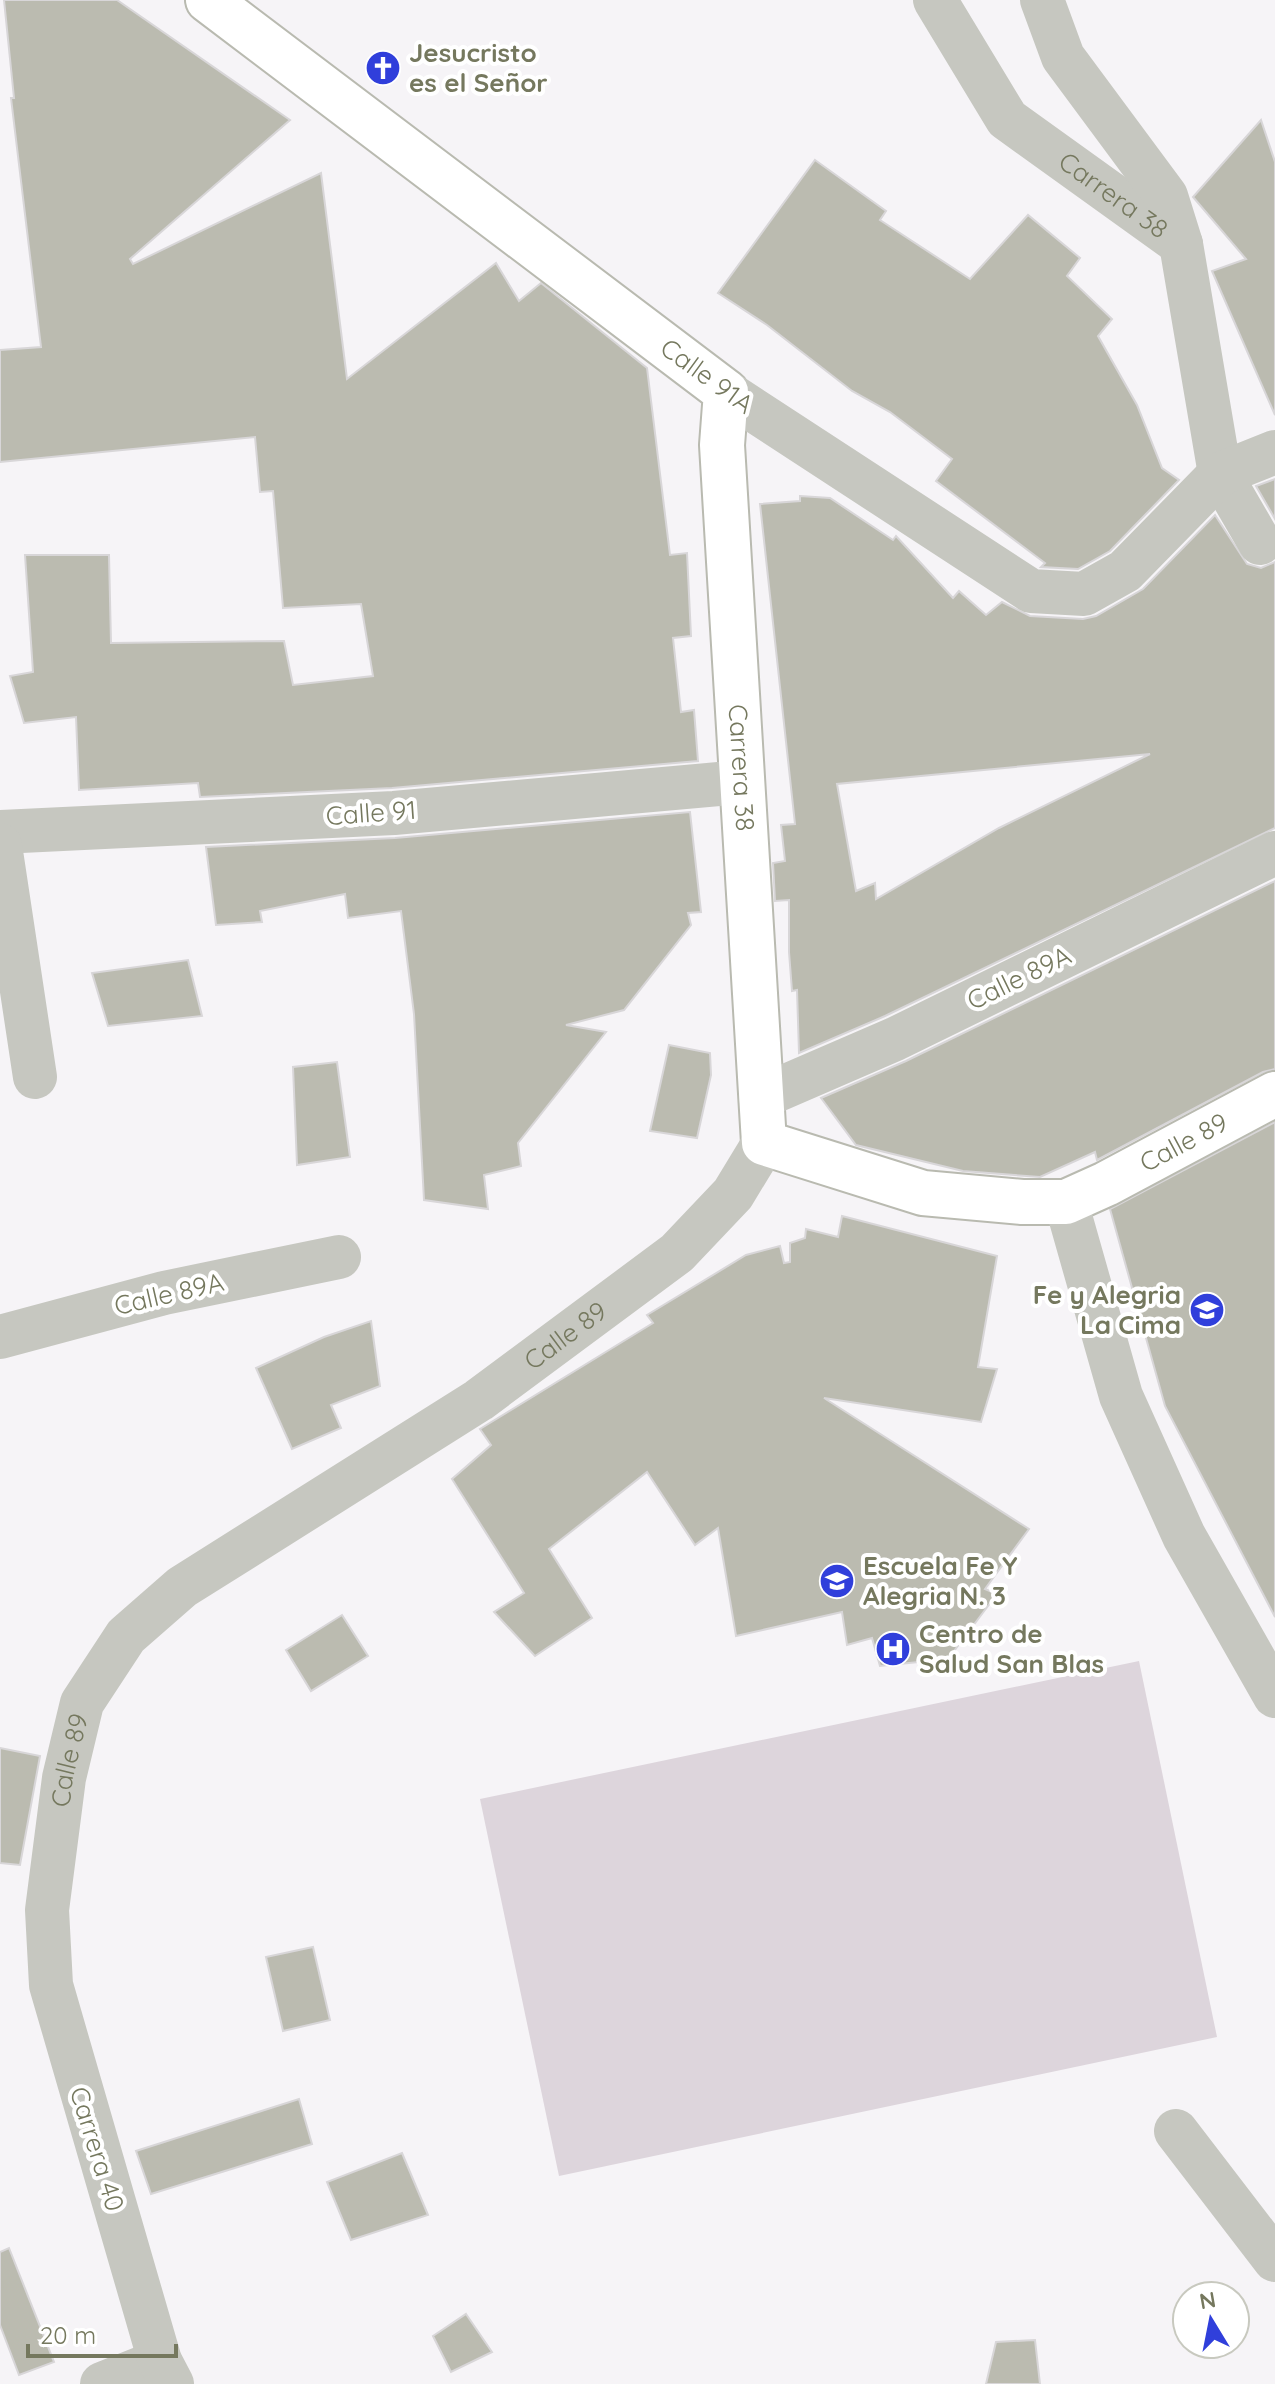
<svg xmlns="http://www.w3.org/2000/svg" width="1275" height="2384" viewBox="0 0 1275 2384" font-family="Quicksand,sans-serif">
<rect width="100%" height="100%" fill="#f6f4f7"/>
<polygon fill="#ddd5dc" points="1139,1661 1217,2037 559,2176 480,1799"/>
<g fill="#bbbbb0" stroke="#d8d6d8" stroke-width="2" fill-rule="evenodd">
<polygon points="4,0 117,0 290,120 130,259 133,264 321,173 347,379 496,263 519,301 541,283 647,368 670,555 687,553 691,636 673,638 681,712 694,710 698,761 392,788 200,797 198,783 79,790 76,717 24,723 10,676 33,672 25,555 109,555 111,643 284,641 293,685 373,676 361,604 283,608 273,491 260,492 255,437 0,462 0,350 41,347 11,98 14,98"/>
<polygon points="1261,120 1275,162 1275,415 1212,271 1246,259 1193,197"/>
<polygon points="815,160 886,211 880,220 970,279 1028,215 1080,258 1067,276 1112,319 1098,336 1137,405 1162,468 1179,480 1110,551 1078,569 1041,567 1045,563 936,481 952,459 890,412 852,391 767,325 718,293"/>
<polygon points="1275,479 1275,519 1256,486"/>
<path d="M800,496l30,2 63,42 3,-4 57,62 6,-7 27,24 16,-13 28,14 53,3 13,-3 47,-27 72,-74 32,49 14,4 14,-6v266l-390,188 -86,37 -2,-63 -5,1 -3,-39v-52l-14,1 -2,-38 12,-2 -4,-36 14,-1 -35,-320 40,-3zM1150,754l-151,74 -123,71 -1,-16 -19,8 -19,-107z"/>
<polygon points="690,812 701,912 688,913 691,925 624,1010 566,1025 606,1032 518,1143 521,1166 484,1175 488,1209 424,1200 414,1014 401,911 348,918 345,894 260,911 262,922 216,925 206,847 395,838"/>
<polygon points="1275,881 1275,1069 1263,1072 1097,1160 1095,1152 1040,1177 963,1171 856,1145 821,1098 906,1061"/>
<polygon points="188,960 202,1016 108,1026 92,973"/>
<polygon points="669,1045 710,1053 711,1075 697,1138 650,1131"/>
<polygon points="337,1062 350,1157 297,1165 293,1067"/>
<polygon points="1275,1122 1275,1617 1165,1406 1110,1209"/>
<polygon points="842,1216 997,1256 978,1367 997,1369 981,1422 824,1398 1029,1529 985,1589 997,1594 948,1659 880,1666 872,1638 847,1645 842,1612 736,1636 718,1528 695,1545 647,1472 549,1549 592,1618 535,1656 494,1612 524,1593 452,1479 491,1445 480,1429 653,1323 647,1315 746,1255 780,1246 784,1263 790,1262 790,1243 805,1238 806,1229 838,1237"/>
<polygon points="371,1321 380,1386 331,1405 341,1428 292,1449 256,1368 324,1337"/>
<polygon points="342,1615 368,1656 311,1691 286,1650"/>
<polygon points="0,1748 40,1756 20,1865 0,1863"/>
<polygon points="313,1947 330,2020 283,2031 266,1957"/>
<polygon points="299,2099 312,2144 151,2194 136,2151"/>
<polygon points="402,2153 428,2215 351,2240 327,2182"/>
<polygon points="9,2248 54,2362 19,2375 0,2325 0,2252"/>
<polygon points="466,2314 492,2352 451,2372 433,2336"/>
<polygon points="1035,2340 1040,2384 986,2384 996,2342"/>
</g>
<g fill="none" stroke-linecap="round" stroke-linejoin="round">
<defs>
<g id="secondary">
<path id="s3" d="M208,0l518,392 -4,53 42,698 159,50 99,9h44l40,-18 169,-90"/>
</g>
</defs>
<use href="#secondary" stroke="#b9bab0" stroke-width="48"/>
<g stroke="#c6c7c0" stroke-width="44">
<path id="s1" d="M935,0l72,119 174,125"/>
<polyline points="1042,0 1063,57 1166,196 1181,244 1220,474 1260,543"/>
<polyline points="726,392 1031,591 1084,594 1125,571 1220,474 1275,452"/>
<polyline points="0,832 394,813 741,782"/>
<polyline points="0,845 35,1077"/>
<polyline points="761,1097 895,1039 1275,853"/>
<polyline points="1066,1202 1121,1396 1184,1536 1275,1696"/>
<polyline points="0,1337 164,1293 339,1257"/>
<polyline points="1176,2131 1275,2260"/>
<polyline points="102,2384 160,2361"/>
<path id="s2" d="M172,2384l-12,-23 -109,-376 -4,-75 17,-132 18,-75 44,-67 56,-49 297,-187 198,-147 56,-59 31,-51"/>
</g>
<use href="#secondary" stroke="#fff" stroke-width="44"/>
</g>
<defs>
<symbol id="church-disc" viewBox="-11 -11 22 22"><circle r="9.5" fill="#303fdb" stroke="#fff"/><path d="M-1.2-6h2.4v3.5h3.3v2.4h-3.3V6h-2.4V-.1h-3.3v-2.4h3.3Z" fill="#fff"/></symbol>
<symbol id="school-disc" viewBox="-11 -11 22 22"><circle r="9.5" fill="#303fdb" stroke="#fff"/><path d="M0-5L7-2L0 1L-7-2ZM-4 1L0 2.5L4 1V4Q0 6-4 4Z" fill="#fff"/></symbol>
<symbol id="hospital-disc" viewBox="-11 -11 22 22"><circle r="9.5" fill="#303fdb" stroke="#fff"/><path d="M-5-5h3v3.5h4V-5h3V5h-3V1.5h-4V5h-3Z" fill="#fff"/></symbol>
</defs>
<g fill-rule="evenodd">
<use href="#church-disc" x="363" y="48" width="40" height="40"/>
<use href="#school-disc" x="1187" y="1290" width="40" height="40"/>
<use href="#school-disc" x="817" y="1561" width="40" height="40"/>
<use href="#hospital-disc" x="873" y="1629" width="40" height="40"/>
</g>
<g text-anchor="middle" stroke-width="8" stroke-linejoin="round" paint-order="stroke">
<g font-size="26" font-weight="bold" fill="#75785e" stroke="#fff" text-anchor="start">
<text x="409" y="62">Jesucristo<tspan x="409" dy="30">es el Señor</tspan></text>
<text x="1181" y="1304" text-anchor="end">Fe y Alegria<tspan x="1181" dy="30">La Cima</tspan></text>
<text x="863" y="1575">Escuela Fe Y<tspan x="863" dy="30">Alegria N. 3</tspan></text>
<text x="919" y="1643">Centro de<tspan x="919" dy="30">Salud San Blas</tspan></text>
</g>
<g font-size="26" fill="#75785e" stroke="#fff">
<text dy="9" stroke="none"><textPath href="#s1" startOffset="270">Carrera 38</textPath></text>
<text transform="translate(707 376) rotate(36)" y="9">Calle 91A</text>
<text dy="9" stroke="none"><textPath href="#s3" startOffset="1026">Carrera 38</textPath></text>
<text transform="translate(371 813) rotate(-4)" y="9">Calle 91</text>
<text transform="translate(1019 978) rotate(-26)" y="9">Calle 89A</text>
<text dy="9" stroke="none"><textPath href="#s3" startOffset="1844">Calle 89</textPath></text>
<text transform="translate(169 1294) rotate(-13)" y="9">Calle 89A</text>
<text dy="9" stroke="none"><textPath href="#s2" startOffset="1316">Calle 89</textPath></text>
<text dy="9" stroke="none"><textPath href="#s2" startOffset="644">Calle 89</textPath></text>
<text transform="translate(97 2149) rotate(73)" y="9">Carrera 40</text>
</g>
</g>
<g transform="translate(1211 2320) rotate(350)"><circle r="38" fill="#ffffff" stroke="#c8c9bf" stroke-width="2"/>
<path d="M0-6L14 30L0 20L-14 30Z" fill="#303fdb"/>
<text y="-12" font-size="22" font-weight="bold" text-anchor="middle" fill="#75785e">N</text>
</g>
<path d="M28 2344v12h148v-12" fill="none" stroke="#75785e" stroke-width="4"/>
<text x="40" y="2344" font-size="24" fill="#75785e" stroke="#ffffff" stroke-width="6" paint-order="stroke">20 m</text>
</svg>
